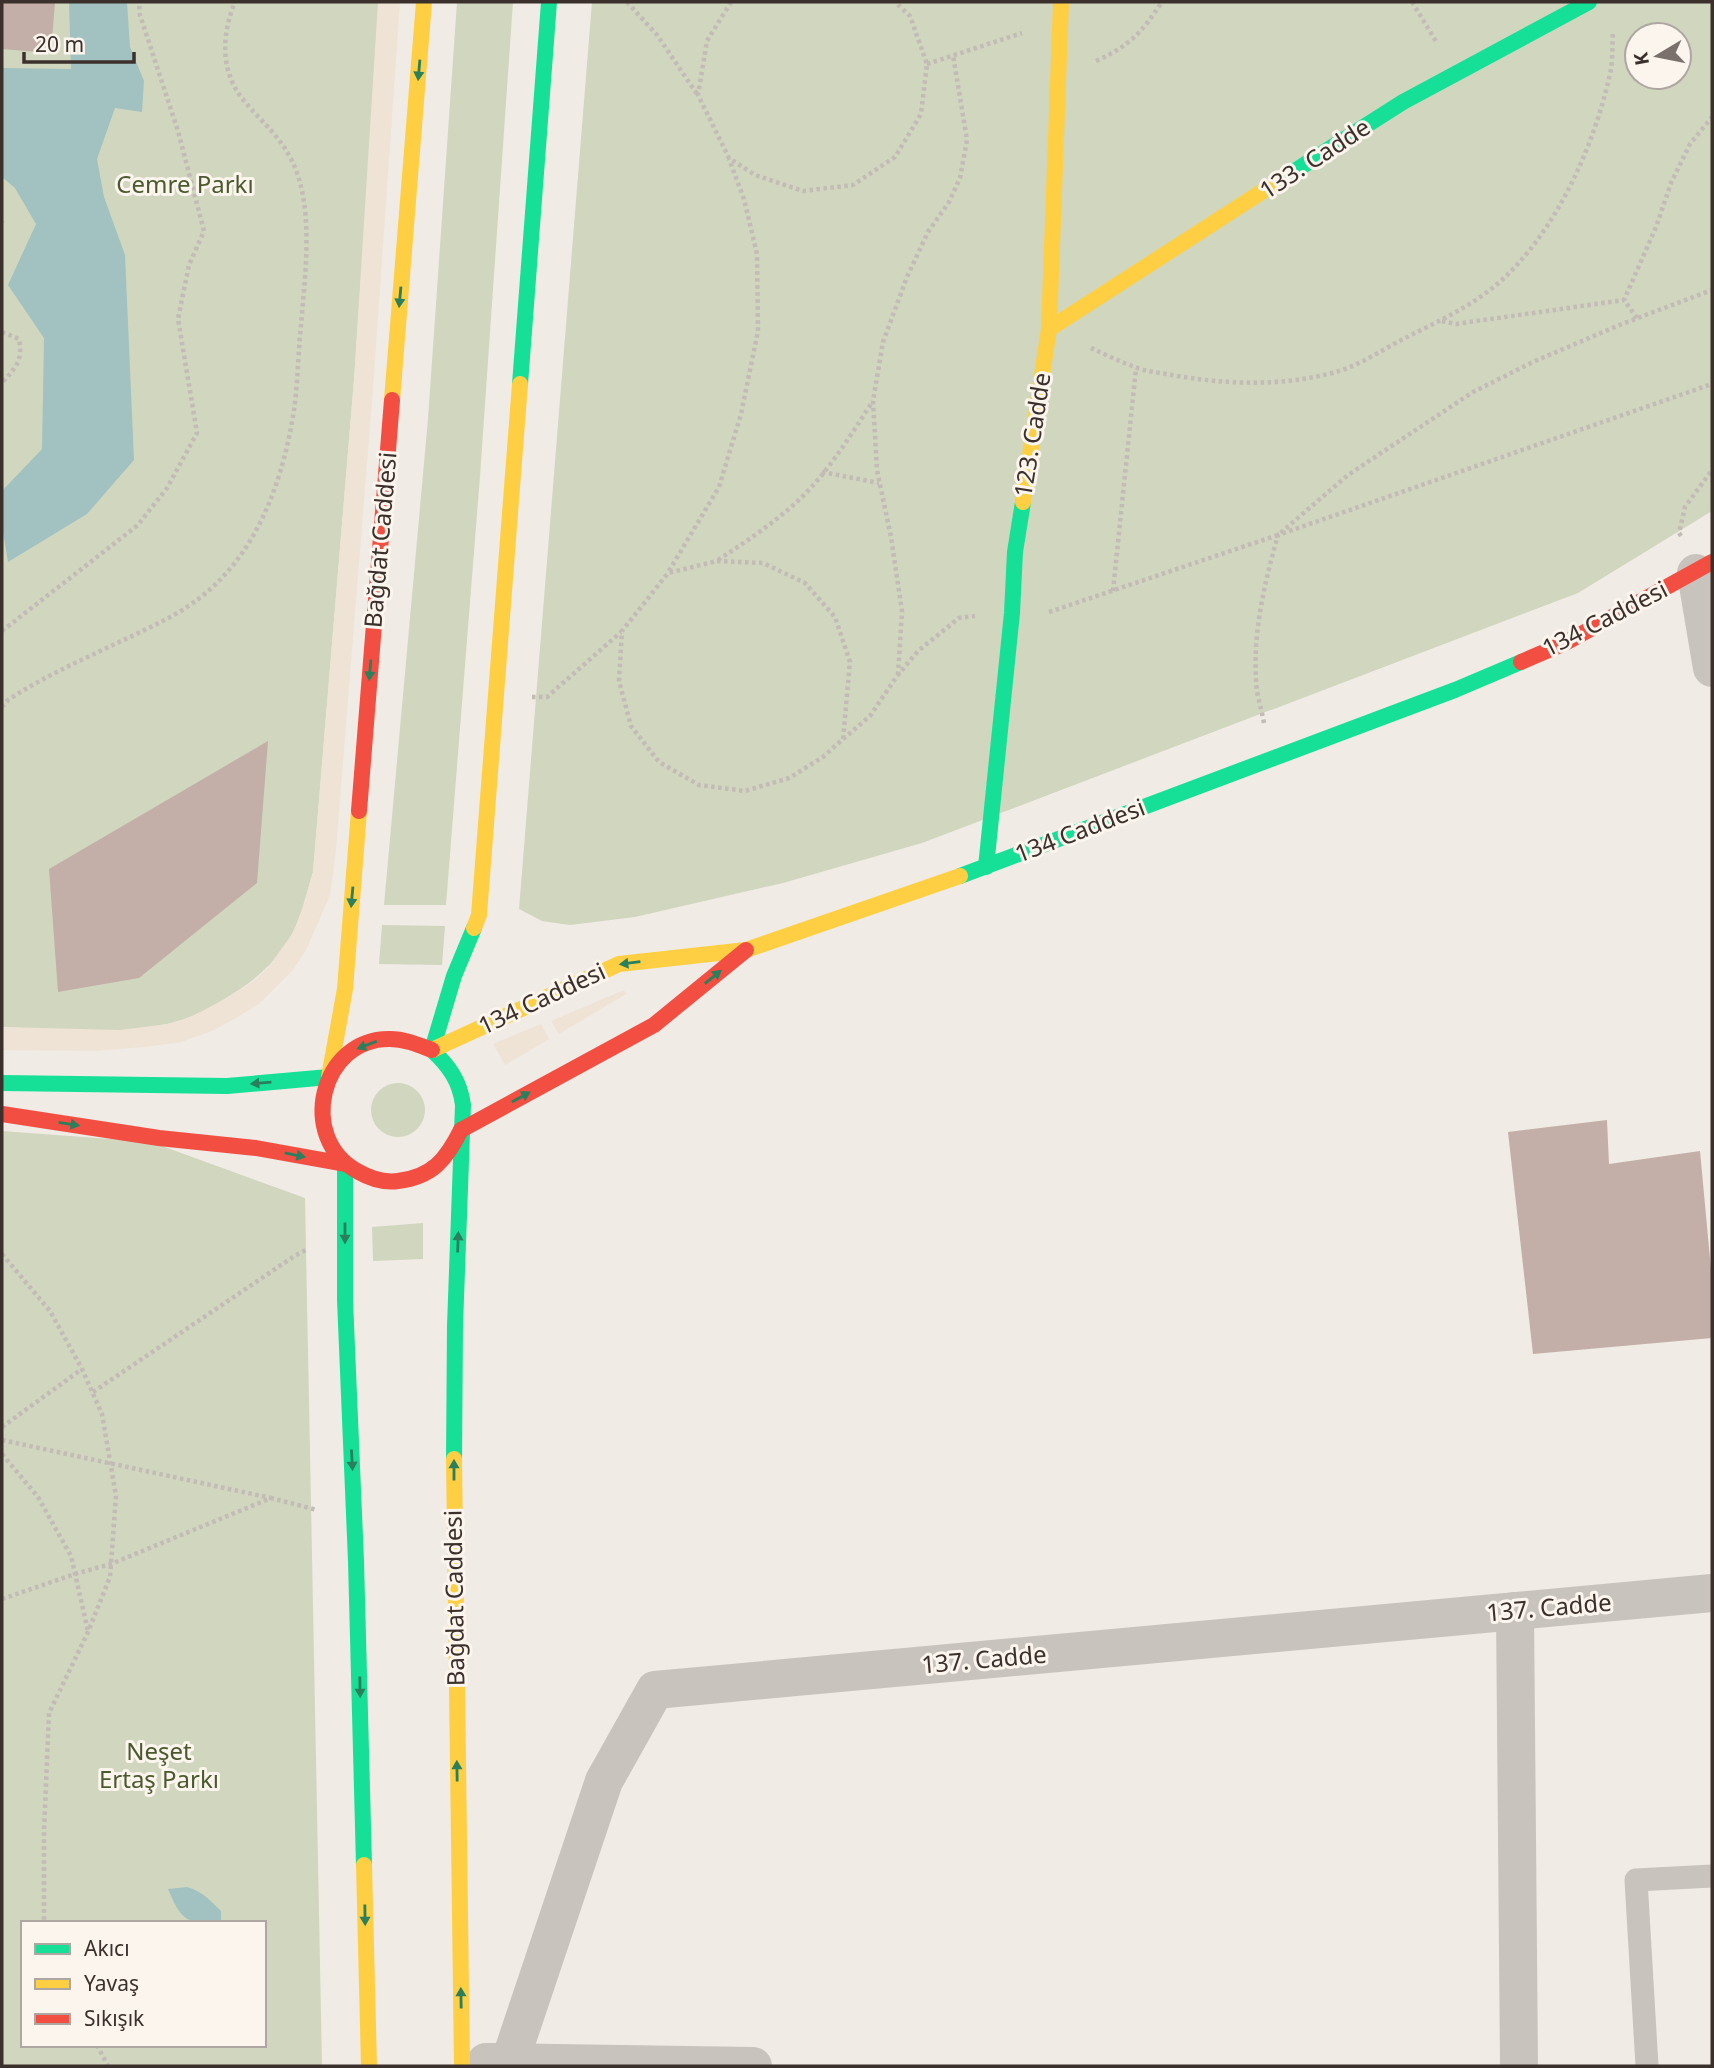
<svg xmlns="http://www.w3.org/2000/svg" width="1714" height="2068" viewBox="0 0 1714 2068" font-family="'Noto Sans',sans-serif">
<rect width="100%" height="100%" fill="#f0ebe5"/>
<g fill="#d1d6bf" fill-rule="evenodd">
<path d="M2,2h378l-26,378 -41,492c-6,20 -10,42 -20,60 -14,27 -34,45 -59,61 -20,13 -43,26 -67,31 -54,12 -111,5 -165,3z"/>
<polygon points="457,2 513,2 480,476 446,905 384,905 428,419"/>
<path d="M592,2h1120v509l-134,82 -656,250 -139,40 -148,34 -65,8 -28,-4 -23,-12zM1637,35h42v42h-42z"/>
<polygon points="382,925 445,926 442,965 379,964"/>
<circle cx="398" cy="1110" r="27"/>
<path d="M2,1131l149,11 154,56 17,868h-320zM23,1923h241v122h-241z"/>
<polygon points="423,1223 423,1259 373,1261 372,1227"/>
</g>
<g fill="#eee3d5">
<polygon points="378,2 400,2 373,388 336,849 330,895 307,948 293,970 260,1003 236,1018 214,1030 181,1042 145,1047 96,1051 2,1050 2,1027 120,1030 167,1024 189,1018 227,998 252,982 266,970 293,933 302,909 313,872 316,837 354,380"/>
<polygon points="624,990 626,994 559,1034 551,1021"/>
<polygon points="541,1024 549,1039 505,1065 493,1044"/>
</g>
<g fill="#a1c2c1">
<polygon points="69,2 127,2 130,47 144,81 142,112 115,108 97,159 104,197 125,255 134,460 87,514 8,562 2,525 2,491 42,449 44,338 8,285 36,224 15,188 2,177 2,68 71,69"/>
<path d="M187,1887c15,4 23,13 34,24v12c-35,0 -39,-1 -53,-34z"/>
</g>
<g fill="#c3afa7">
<polygon points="2,2 55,2 51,53 2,49"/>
<polygon points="268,741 257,883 139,978 58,992 49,869"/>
<polygon points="1607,1120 1609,1164 1700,1151 1712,1280 1712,1338 1533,1354 1508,1132"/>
</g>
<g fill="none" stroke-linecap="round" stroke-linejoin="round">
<g stroke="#c2bbb6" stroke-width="4.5" stroke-dasharray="3.5 3.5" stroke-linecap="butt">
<polyline points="627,2 657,35 697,94"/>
<polyline points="731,2 707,41 698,95 729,158 755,175 803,191 853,185 895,157 921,114 927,64 910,16 895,2"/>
<polyline points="1412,2 1437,43"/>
<path d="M1096,61c35,-16 45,-28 66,-59"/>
<polyline points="927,64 1022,33"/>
<polyline points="2,221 2,223"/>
<polyline points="1637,318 1624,300 1656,227 1671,183 1690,144 1712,117"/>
<polyline points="1442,321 1456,324 1624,300"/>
<path d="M2,332l17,7c4,22 -3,28 -17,44"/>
<path d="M1091,348c14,6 29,14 44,19 9,4 20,5 31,7 53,10 109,13 162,0 28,-6 52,-23 77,-36 34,-17 70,-33 99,-60 54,-51 90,-132 106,-204 3,-13 2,-28 3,-42"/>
<polyline points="822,472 879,483"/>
<polyline points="1681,536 1679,533 1685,507 1712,470"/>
<path d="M718,560c30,-20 61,-40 87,-66 27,-28 47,-61 68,-93"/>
<polygon points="717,561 763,563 805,583 835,617 850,662 843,739 823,757 789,778 745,791 699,785 659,762 631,726 619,681 622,631 668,573"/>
<polyline points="669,571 719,487 741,414 758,331 757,254 744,199 729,159"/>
<polyline points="1113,591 1136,368"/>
<polyline points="1049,612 1278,535 1348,475 1473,392 1535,361 1622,324 1712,290"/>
<polyline points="2,631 138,525 167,488 197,433 178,319 189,265 204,231 178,131 140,15 139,2"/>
<polyline points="898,675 902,611 891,537 877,470 873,401 883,342 907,277 928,232 949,202 960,178 967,140 953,55"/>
<polyline points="532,697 547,697 621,632"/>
<path d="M2,707l6,-7c52,-34 110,-55 164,-84 78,-42 109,-124 122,-206 4,-28 4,-57 7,-85 4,-50 14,-120 -10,-166 -14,-27 -32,-39 -50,-62 -21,-28 -19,-64 -6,-95"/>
<path d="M1264,723c-2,-11 -5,-21 -7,-32 -6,-52 7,-106 21,-156l434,-151"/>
<polyline points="843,739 870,716 897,676 918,651 959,618 975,616"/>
<polyline points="2,1254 50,1311 82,1369 102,1414 116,1496 110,1577 88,1632 49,1713 44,1831 44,1923"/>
<polyline points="93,1392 296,1255 308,1249"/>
<polyline points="2,1427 82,1369"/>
<polyline points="2,1440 271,1498"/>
<polyline points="2,1454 38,1497 71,1556 88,1631"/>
<polyline points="2,1599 75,1574 111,1564 271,1498 317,1510"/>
<polyline points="97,2045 108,2066"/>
</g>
<polyline stroke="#c9c3be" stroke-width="23" points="1647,2066 1636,1880 1712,1876"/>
<g stroke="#c9c3be" stroke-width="38">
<polyline points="1696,573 1712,668"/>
<polyline points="1515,1611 1519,2066"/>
<polyline points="510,2061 604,1781 655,1690 1712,1593"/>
<polyline points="486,2062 753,2066"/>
</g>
<g stroke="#16e098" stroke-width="16">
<polyline points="1271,186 1403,102 1589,2"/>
<polyline points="520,384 549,2"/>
<polyline points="986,867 1012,613 1015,552 1023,502"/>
<polyline points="960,876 1455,690 1521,662"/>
<polyline points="2,1083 227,1086 329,1077"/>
<polyline points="345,1164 345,1300 356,1561 364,1865"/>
<path d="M454,1459l1,-133 8,-221c-3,-24 -14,-39 -31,-55l22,-74 20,-48"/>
</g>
<g stroke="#ffcf43" stroke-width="16">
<polyline points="1049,329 1271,186"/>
<polyline points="392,400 424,2"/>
<polyline points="1023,502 1049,329 1061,2"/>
<polyline points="474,928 479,915 520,384"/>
<polyline points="432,1050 619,964 746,950 960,876"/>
<polyline points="329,1077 345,989 359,811"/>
<polyline points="454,1459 462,2066"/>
<polyline points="364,1865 369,2066"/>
</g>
<g stroke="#f24e42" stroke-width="16">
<polyline points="1521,662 1565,643 1712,562"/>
<polyline points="359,811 392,400"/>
<path d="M432,1050c-13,-5 -27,-11 -42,-11 -70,-1 -93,99 -33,132 12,7 26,12 41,10 34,-4 48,-21 63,-51"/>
<polyline points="2,1114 159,1138 256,1148 345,1164"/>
<polyline points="461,1130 654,1025 746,950"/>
</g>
</g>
<defs><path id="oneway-solid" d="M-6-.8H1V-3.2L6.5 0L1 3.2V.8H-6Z" transform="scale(1.75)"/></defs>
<g fill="#2a7f5c">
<use href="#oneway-solid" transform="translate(419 70) rotate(95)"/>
<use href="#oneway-solid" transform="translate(400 297) rotate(95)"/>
<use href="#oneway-solid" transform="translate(370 670) rotate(95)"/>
<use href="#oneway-solid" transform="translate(352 897) rotate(95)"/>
<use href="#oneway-solid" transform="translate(630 963) rotate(173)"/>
<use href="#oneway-solid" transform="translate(713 977) rotate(-39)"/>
<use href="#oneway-solid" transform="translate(367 1045) rotate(159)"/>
<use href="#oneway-solid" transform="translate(261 1083) rotate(175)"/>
<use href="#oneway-solid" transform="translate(521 1097) rotate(-29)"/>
<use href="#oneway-solid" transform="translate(69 1124) rotate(9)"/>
<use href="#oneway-solid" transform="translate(295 1155) rotate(11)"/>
<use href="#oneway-solid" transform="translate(345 1233) rotate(90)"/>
<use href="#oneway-solid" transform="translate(458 1242) rotate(-88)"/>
<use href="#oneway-solid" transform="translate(352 1460) rotate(87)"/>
<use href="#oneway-solid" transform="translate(454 1470) rotate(-90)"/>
<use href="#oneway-solid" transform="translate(360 1687) rotate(89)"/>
<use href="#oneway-solid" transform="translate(457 1771) rotate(-91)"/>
<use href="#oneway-solid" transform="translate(365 1915) rotate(89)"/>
<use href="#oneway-solid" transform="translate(461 1998) rotate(-91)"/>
</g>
<g text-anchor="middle" stroke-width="6" stroke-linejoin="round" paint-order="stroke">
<g font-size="24" fill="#3b302b" stroke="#fbf5ee">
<text transform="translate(1315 159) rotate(-33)" y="8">133. Cadde</text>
<text transform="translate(1033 435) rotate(-81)" y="8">123. Cadde</text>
<text transform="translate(381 540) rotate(-85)" y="8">Bağdat Caddesi</text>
<text transform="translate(1605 619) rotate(-27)" y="8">134 Caddesi</text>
<text transform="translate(1080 831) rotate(-21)" y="8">134 Caddesi</text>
<text transform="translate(542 999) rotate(-25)" y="8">134 Caddesi</text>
<text transform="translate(455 1598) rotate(-91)" y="8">Bağdat Caddesi</text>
<text transform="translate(1549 1608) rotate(-5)" y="8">137. Cadde</text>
<text transform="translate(984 1660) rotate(-5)" y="8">137. Cadde</text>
</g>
<g font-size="24" fill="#4a5a2e" stroke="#fbf5ee">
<text x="185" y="193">Cemre Parkı</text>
<text x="159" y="1760">Neşet<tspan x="159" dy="28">Ertaş Parkı</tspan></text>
</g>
</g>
<rect width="1714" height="2068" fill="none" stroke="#3b302b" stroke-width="7"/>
<rect x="21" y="1921" width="245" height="126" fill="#fbf5ee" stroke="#aea6a0" stroke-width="2"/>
<rect x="35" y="1944" width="35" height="10" fill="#16e098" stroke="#aea6a0" stroke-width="2"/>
<text x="84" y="1956" font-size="21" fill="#3b302b">Akıcı</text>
<rect x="35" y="1979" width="35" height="10" fill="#ffcf43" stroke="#aea6a0" stroke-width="2"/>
<text x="84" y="1991" font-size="21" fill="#3b302b">Yavaş</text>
<rect x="35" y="2014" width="35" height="10" fill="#f24e42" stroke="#aea6a0" stroke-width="2"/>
<text x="84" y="2026" font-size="21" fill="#3b302b">Sıkışık</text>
<g transform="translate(1658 56) rotate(260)"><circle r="33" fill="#fbf5ee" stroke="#aea6a0" stroke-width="2"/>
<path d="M0-5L12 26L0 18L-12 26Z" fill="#7a716c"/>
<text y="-10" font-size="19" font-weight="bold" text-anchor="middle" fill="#3b302b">K</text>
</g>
<path d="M24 52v10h110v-10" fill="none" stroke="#3b302b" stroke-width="3.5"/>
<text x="35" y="52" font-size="21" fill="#3b302b" stroke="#fbf5ee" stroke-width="5" paint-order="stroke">20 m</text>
</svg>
